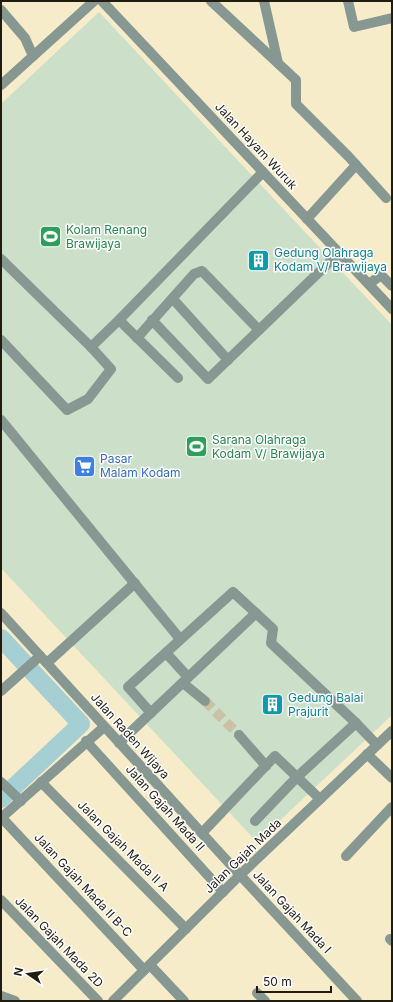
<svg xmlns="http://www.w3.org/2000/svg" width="393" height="1002" viewBox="0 0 393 1002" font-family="Inter,sans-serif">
<rect width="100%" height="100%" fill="#f6ecca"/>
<polygon fill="#cbdfc9" points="99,12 392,325 392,715 257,842 1,568 1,104"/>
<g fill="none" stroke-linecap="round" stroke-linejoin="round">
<polyline stroke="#a5cfd3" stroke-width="18" points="1,638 81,724 1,799"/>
<polyline stroke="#cbc2a5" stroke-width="10" stroke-dasharray="10 5" stroke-linecap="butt" points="205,701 239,735"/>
<g stroke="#879792" stroke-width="10">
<polyline points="211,1 296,80 296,104 349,157 386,198"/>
<polyline points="264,1 278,63"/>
<polyline points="348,1 354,27 392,18"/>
<polyline points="1,10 25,38 33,56"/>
<polyline points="1,85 94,1"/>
<polyline points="307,219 356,165"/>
<polyline points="1,259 91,347 111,369 88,399 67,410 1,340"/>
<polyline points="369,284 381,275 392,286"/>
<polyline points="173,299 228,360"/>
<polyline points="119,320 178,378"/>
<polyline points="152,320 208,379 339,253"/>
<polyline points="137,338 194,274 202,271 259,330"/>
<polyline points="91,347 119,320 263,172"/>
<polyline points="1,420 180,639"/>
<polyline points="166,653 188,677"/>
<polyline points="47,663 135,583"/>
<polyline points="183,683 205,701"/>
<polyline points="1,691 40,656"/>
<polyline points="151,713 128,687 233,592 273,629 271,643 356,723 377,745"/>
<polyline points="239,735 266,766"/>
<polyline points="86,741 223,892"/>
<polyline points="119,743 256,613"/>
<polyline points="367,754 392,778"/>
<polyline points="1,782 21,801"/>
<polyline points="41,782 186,929"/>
<polyline points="1,818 104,727"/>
<polyline points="2,818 144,970"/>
<polyline points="255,821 297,777 356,723"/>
<polyline points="202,833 275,756 320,799"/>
<polyline points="346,856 392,807"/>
<polyline points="240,875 357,1001"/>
<polyline points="1,900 98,1001"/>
<polyline points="390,939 392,941"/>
<polyline points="150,965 184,1001"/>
<polyline points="257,993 265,1001"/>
</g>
<g stroke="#879792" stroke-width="10">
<polyline points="102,1 392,309"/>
<polyline points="1,613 240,875"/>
<polyline points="1,996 15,1001"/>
<polyline points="113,1001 240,875 392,731"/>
</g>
</g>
<defs>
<symbol id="stadium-square" viewBox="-11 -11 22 22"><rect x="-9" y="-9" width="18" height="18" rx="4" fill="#2e9e5b" stroke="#fff"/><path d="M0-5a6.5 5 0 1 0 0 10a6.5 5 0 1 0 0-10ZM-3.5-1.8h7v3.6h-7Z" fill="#fff"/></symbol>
<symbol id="building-square" viewBox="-11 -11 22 22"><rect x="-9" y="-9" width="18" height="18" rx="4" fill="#0f9aa8" stroke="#fff"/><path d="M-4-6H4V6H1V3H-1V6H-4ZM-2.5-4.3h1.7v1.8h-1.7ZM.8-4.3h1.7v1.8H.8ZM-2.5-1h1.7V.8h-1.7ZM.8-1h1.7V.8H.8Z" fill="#fff"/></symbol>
<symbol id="supermarket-square" viewBox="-11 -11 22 22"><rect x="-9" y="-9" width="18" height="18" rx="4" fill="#3f7fe0" stroke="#fff"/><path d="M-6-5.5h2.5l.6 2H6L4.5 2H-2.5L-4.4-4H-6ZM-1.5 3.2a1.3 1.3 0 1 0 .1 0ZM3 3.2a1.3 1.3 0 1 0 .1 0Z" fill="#fff"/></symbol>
</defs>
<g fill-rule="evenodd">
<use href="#stadium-square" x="38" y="224" width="25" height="25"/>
<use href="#building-square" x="246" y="248" width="25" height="25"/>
<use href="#stadium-square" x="184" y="434" width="25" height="25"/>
<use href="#supermarket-square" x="72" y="454" width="25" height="25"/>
<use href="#building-square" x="260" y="692" width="25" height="25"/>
</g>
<g text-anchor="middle" stroke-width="3" stroke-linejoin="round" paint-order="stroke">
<g font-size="12" fill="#201c10" stroke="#fff">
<text transform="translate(256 146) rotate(47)" y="4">Jalan Hayam Wuruk</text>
<text transform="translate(130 736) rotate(48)" y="4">Jalan Raden Wijaya</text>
<text transform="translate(165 808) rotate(48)" y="4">Jalan Gajah Mada II</text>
<text transform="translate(123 846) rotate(45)" y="4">Jalan Gajah Mada II A</text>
<text transform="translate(243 856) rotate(-44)" y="4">Jalan Gajah Mada</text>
<text transform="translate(83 885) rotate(47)" y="4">Jalan Gajah Mada II B-C</text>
<text transform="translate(292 912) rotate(47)" y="4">Jalan Gajah Mada I</text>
<text transform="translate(59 942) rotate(46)" y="4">Jalan Gajah Mada 2D</text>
</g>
<g font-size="12" fill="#27864d" stroke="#fff" text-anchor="start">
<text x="66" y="234">Kolam Renang<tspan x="66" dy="14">Brawijaya</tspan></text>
<text x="212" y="444">Sarana Olahraga<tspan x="212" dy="14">Kodam V/ Brawijaya</tspan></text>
</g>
<g font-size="12" fill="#0d838f" stroke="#fff" text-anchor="start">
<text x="274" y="257">Gedung Olahraga<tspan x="274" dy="14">Kodam V/ Brawijaya</tspan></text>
<text x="288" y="702">Gedung Balai<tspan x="288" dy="14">Prajurit</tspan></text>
</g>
<g font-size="12" fill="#366cbe" stroke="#fff" text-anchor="start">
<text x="100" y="463">Pasar<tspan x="100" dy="14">Malam Kodam</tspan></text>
</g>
</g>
<rect width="393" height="1002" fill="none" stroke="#201c10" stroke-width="4"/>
<g transform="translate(28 974) rotate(283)" stroke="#ffffff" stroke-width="3" paint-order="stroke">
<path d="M0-3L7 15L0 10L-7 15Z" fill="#201c10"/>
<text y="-6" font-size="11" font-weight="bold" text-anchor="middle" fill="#201c10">N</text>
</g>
<path d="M257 986v6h74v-6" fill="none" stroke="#201c10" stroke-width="2"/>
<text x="263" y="986" font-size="12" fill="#201c10" stroke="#ffffff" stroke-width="3" paint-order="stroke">50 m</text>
</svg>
